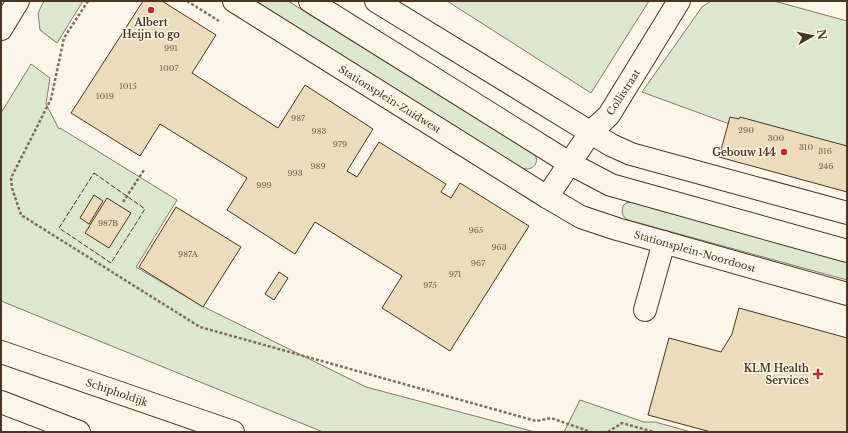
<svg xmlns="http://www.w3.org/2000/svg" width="848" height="433" viewBox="0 0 848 433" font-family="'Libre Baskerville',serif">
<rect width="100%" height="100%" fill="#fbf6e9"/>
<g fill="#dce7d0" stroke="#887966">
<polygon points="44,1 83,1 57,43 40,30 38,13"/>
<path d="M256,1h32l245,152c8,8 1,17 -9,16z"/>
<polygon points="447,1 649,1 591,93"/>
<polygon points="711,1 774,1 847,21 847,152 732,125 642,92 702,7"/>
<polygon points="31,64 50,78 46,104 59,129 60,128 177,200 136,267 202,306 366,387 535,432 323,432 1,301 1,113"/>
<path d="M632,202l215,60v18l-219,-60c-7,-4 -6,-8 -5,-14l3,-3z"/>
<polygon points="580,400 644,422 655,422 691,432 564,432"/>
</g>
<g fill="#ecdcbc" stroke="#4a3520">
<polygon points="143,1 162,1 216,35 192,73 278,128 305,85 373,129 347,171 357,177 379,142 446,184 441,192 451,198 460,183 529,226 450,351 382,308 402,276 315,222 295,254 227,210 247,178 160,124 140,156 71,113"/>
<polygon points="730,117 739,119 740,117 847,146 847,192 719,157"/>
<polygon points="94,195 103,201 89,224 80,218"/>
<polygon points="107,198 131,213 109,248 85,233"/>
<polygon points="176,207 241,247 203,307 139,267"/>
<polygon points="279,272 288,278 274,300 265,294"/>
<polygon points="739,308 847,338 847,432 711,432 648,415 669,338 721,352 732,334"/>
</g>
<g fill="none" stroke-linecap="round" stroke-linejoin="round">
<defs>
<g id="minor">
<polyline points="234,1 547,197 581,217 617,229 847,294"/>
<polyline points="310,1 569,163 611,185 847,251"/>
<polyline points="376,1 611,145 631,154 847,213"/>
<polyline points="1,29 18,1"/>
<polyline points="547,197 590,133 609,115 679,1"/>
<polyline points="645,310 664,242"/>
</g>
<g id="major">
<polyline points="1,352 233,432"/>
<polyline points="1,402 79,432"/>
</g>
</defs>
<use href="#minor" stroke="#4a3520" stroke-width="24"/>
<use href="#major" stroke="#4a3520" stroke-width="24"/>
<g stroke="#7f6f5c" stroke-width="2.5" stroke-dasharray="3 2" stroke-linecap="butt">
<polyline points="88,1 64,38 51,99 11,178 12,188 21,215 200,327 536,421 551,418 591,432"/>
<polyline points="187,1 219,21"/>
<polyline points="123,202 144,170"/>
<polyline points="608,432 622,423 654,432"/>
</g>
<use href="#minor" stroke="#fbf6e9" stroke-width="22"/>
<use href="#major" stroke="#fbf6e9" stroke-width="22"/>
<polygon stroke="#4a3520" stroke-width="1" stroke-dasharray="5 2" stroke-linecap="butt" points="94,173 145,209 111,263 59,228"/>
</g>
<g fill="#c62828" stroke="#fbf6e9" stroke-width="1.5">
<circle cx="151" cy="10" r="4"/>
<circle cx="784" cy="152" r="4"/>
<path d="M816 368h4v4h4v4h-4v4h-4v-4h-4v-4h4z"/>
</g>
<g text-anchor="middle" stroke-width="3" stroke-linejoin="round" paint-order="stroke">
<g font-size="8" fill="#725f47">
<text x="171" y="51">991</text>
<text x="169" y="71">1007</text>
<text x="128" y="89">1015</text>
<text x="105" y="99">1019</text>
<text x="298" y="121">987</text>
<text x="746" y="133">290</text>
<text x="319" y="134">983</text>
<text x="776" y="141">300</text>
<text x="340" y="147">979</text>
<text x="806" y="150">310</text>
<text x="825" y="154">316</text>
<text x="318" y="169">989</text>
<text x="826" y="169">246</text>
<text x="295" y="176">993</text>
<text x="264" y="188">999</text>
<text x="108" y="226">987B</text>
<text x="476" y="233">965</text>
<text x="499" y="250">963</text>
<text x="188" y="257">987A</text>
<text x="478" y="266">967</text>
<text x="455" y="277">971</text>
<text x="430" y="288">975</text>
</g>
<g font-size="10" font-weight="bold" fill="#4a3520" stroke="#fbf6e9" text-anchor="end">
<text x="151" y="26" text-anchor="middle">Albert<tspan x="151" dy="12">Heijn to go</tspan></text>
<text x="776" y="156">Gebouw 144</text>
<text x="809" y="372">KLM Health<tspan x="809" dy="12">Services</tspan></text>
</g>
<g font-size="10" fill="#4a3520" stroke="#fbf6e9">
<text transform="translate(623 92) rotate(-57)" y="4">Collistraat</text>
<text transform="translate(390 99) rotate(32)" y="4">Stationsplein-Zuidwest</text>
<text transform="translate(695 251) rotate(16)" y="4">Stationsplein-Noordoost</text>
<text transform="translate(117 392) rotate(19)" y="4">Schipholdijk</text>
</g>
</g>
<rect width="848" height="433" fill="none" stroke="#4a3520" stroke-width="4"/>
<g transform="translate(812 36) rotate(81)" stroke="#fbf6e9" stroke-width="3" paint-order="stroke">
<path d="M0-3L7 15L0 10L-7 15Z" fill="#4a3520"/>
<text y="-6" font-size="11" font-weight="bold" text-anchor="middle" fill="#4a3520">N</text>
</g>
</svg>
